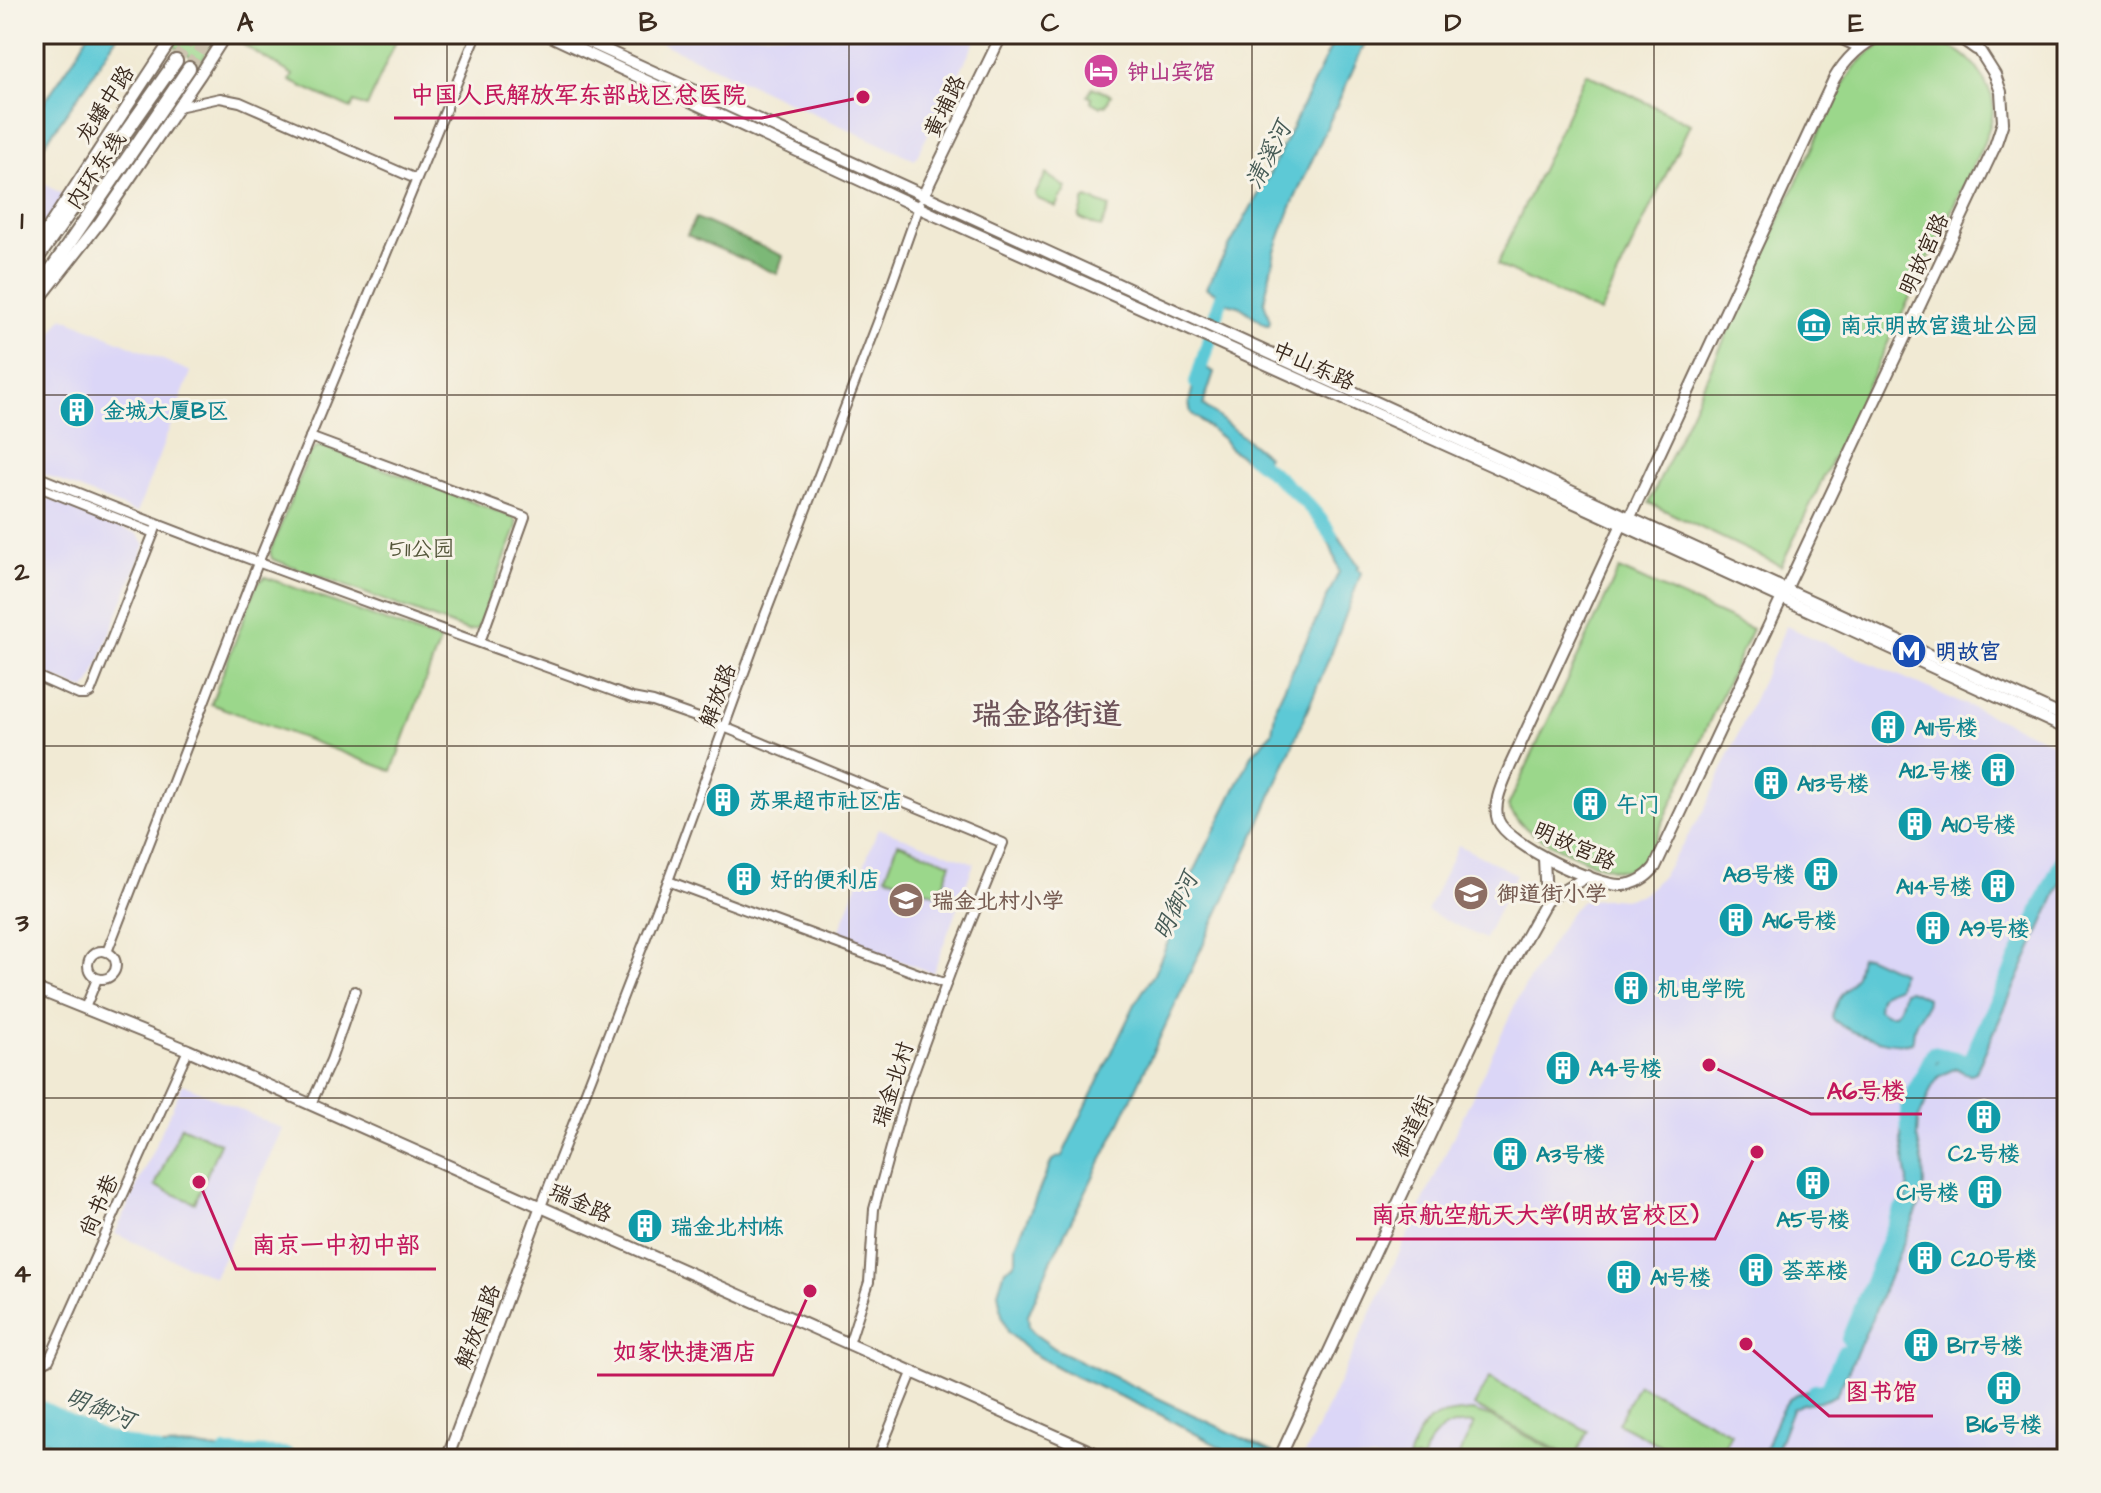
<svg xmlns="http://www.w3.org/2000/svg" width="2101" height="1493" viewBox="0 0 2101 1493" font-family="'Architects Daughter','LXGW WenKai TC',sans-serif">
<rect width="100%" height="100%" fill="#f7f3e8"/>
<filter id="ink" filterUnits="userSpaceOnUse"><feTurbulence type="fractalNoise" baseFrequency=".0125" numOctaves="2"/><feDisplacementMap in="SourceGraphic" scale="16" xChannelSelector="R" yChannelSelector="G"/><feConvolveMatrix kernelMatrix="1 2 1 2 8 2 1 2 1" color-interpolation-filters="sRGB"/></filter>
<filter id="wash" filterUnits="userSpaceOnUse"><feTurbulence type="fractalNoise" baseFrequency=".006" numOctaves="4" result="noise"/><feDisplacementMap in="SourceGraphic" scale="32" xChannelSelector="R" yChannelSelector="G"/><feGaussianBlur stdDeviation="1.8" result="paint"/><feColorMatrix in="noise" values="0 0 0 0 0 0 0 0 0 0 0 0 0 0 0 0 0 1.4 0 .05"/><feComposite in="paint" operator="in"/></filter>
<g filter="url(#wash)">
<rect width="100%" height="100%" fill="#f1ead4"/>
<g fill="#dbd6f7">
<polygon points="642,34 979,34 915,160"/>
<polygon points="34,178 67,197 34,245"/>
<polygon points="63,317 191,372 137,513 34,470 34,359"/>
<polygon points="34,493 138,534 145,545 91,682 86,689 78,688 34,669"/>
<polygon points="1786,626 2067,749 2067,1459 1303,1459 1519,996 1570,913 1581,901 1600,899 1623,899 1643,894 1662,876 1704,811"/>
<polygon points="878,828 974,863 933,973 837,938"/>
<polygon points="1458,845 1516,874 1485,939 1427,911"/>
<polygon points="183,1084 283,1129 214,1277 115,1234"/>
</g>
<g fill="#9bd78b" stroke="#6b8054" stroke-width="2">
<polygon points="181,34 216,34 201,63 173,45"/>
<polygon points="246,34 399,34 367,107 354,102 351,109 290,81 293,75 240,43"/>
<path d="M1917,38c32,3 57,17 70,48 3,5 6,12 6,18 1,14 -6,30 -11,43l-201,419 -132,-63 188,-409c22,-35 36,-54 80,-56z"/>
<polygon points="1586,73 1690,124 1600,313 1497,265"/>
<polygon points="1092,87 1111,95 1106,105 1103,104 1101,107 1091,102 1092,98 1088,96"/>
<polygon points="1046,174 1066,188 1065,192 1059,199 1056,207 1038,199 1035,195"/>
<polygon points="1087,198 1110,207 1101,228 1079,218 1083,206 1083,201"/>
<polygon points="322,446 513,517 516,521 517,527 477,629 468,631 272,559 270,552 309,454 317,447"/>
<path d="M1619,569l133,60 -99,215c-6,11 -13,24 -26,26 -21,3 -81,-27 -99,-40 -9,-7 -15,-14 -20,-24z"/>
<polygon points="265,577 440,641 392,771 211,704 257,584"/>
<polygon points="898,843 951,863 939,895 886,876"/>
<polygon points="181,1126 220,1143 195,1203 155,1186"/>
<polygon points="1489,1378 1588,1431 1574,1459 1474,1406"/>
<polygon points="1638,1384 1731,1433 1718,1459 1686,1459 1618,1423"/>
<path d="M1472,1411l19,6 79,42h-113l17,-35c-25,-3 -45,9 -51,35h-15c15,-40 21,-45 64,-48z"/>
</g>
<polygon fill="#7cb877" stroke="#5c714a" stroke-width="2" points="696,218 783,256 777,274 687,235"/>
<g fill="#5dc9d6" stroke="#4c7a7a" stroke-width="2">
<polygon points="88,34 118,34 88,82 34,159 34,117 75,57"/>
<polygon points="1337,34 1369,34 1291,207 1275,251 1264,302 1270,321 1269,325 1266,325 1239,306 1227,303 1224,297 1206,288 1268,177"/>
<polygon points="1198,364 1214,372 1203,405 1267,456 1258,468 1229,448 1223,439 1191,413 1189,403"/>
<path d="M1327,519l32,47 -2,2 4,5 -26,71 -75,179 -142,304 -68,136 -22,52 1,12 7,8 21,15 229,109h-54l1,-5 -72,-39 -95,-43 -35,-19 -9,-8 -14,-13 -6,-17 -4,-23 7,-22 8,-5 3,-5v-15l36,-85 10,-4 74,-154 18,-28 18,-41 13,-43 68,-137 19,-20 4,-28 63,-133c-4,-17 -11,-35 -22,-49z"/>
<path d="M2067,847v23l-91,202c-8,5 -14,-1 -20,-4l-17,8 -7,11 -14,33 -1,17 6,27 1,22 -2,13 -49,117 -21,47 -16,32 -11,5 -23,4 -10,5 -19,50h-11c7,-17 17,-56 33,-64 12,-6 25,-5 36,-14l63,-143 12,-33 2,-24 -7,-42 1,-13 11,-28 15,-29 12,-9 29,-1 40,-82z"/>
<path d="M1866,956l35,16 -3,15c-13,6 -19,3 -20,22l9,5h7l5,-6 5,-17 5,-1 18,8c0,14 -11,19 -13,31 -1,4 0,8 -2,13 -19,6 -65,-9 -80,-24 4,-23 13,-24 23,-41 3,-5 3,-14 5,-20z"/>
<polygon points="34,1400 89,1433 112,1444 132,1448 193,1446 273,1459 78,1459 34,1435"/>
</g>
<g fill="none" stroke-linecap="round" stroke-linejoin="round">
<g stroke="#5dc9d6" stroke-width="14">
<polyline points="1196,383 1222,296 1229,281"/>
<path d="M1249,454c29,24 65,50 83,83"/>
<polyline points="1908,1131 1907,1105 1933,1053 1969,1061 2067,849"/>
<polyline points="1848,1339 1901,1209"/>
<polyline points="1815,1391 1827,1390 1843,1352"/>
<polyline points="34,1404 102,1437 156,1451"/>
<polyline points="225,1453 286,1454 293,1459"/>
</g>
</g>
</g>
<g filter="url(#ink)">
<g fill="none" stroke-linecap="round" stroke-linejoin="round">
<g stroke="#cdc4b0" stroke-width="12" stroke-dasharray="12 6" stroke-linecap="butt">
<polyline points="176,61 193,34"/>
<polyline points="189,68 210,34"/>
</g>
<defs>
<g id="minor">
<polyline points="1830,34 1859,48"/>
<polyline points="178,107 220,98 240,102 416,179"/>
<polyline points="310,437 525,517 480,642"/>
<path d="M34,475c197,81 398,150 598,223l21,4 71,25 279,116 -51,125 -46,125 -32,116 -5,73 -20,62"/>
<polyline points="34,485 154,533"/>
<polyline points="34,675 79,695 86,695 90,693 157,525"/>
<polyline points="668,881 946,984"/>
<circle cx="102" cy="965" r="14"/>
<polyline points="107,952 258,563 477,34"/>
<polyline points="85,1008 97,979"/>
<polyline points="311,1104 331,1060 355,991"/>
<polyline points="540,1209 668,881 765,615 878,322 920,204"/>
<polyline points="34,1367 49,1360 188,1050"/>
<polyline points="877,1459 912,1373"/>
</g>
<g id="major">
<polyline points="546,34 939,217 1588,509 2067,729"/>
<polyline points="571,34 2067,718"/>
<path d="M1883,34c-22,10 -37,24 -49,45l-204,438 -8,7 -112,242c-6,15 -18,37 -12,54 9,25 100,67 125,65 13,-1 24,-8 32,-18l340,-721 8,-24 -2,-30 -6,-17 -19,-30 -5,-11"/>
<polyline points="1955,34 1976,49"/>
<polyline points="923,196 1002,34"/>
<polyline points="34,249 175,34"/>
<polyline points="34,306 100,222 200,75 226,34"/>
<polyline points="1544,858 1546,901"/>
<polyline points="34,988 188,1050 1108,1459"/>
<polyline points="447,1459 541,1206 535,1204"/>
<polyline points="1279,1459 1501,982 1546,901 1588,876"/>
</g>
<g id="highway">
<polyline points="34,263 176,61"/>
<polyline points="34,295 189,68"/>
</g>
</defs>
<use href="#minor" stroke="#7b6d5e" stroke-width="12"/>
<use href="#major" stroke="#7b6d5e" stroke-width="14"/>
<use href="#highway" stroke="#7b6d5e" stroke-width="16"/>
<use href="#minor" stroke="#fff" stroke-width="8"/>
<use href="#major" stroke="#fff" stroke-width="10"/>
<use href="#highway" stroke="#fff" stroke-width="12"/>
</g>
</g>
<path fill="none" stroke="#3b2a1e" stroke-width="2" stroke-opacity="0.55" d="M447,34v1425M849,34v1425M1252,34v1425M1654,34v1425M34,395h2033M34,746h2033M34,1098h2033"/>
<defs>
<symbol id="hotel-disc" viewBox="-11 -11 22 22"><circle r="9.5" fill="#d1479c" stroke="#f7f3e8"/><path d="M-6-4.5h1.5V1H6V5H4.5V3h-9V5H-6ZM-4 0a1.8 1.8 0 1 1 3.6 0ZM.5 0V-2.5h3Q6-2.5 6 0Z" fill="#fff"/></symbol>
<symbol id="museum-disc" viewBox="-11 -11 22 22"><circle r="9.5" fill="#0f9aa8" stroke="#f7f3e8"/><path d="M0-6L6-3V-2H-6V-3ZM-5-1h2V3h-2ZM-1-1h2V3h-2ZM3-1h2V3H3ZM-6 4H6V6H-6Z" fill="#fff"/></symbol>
<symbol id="building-disc" viewBox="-11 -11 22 22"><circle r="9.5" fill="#0f9aa8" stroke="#f7f3e8"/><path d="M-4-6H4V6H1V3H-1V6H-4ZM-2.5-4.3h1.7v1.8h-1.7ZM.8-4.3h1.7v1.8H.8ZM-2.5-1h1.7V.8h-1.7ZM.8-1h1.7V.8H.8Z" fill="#fff"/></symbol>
<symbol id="metro-disc" viewBox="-11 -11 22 22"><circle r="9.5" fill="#1a4fb4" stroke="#f7f3e8"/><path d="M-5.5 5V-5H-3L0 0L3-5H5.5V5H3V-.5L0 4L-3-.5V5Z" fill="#fff"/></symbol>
<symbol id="school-disc" viewBox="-11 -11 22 22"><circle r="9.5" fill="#8d6e63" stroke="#f7f3e8"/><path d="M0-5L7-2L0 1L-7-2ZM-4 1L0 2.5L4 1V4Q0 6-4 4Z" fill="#fff"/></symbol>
</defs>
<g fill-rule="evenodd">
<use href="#hotel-disc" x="1081" y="51" width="40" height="40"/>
<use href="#museum-disc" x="1794" y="305" width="40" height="40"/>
<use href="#building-disc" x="57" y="390" width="40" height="40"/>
<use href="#metro-disc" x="1889" y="631" width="40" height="40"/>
<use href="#building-disc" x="1868" y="707" width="40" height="40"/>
<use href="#building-disc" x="1978" y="750" width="40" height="40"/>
<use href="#building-disc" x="1751" y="763" width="40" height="40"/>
<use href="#building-disc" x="703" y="780" width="40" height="40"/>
<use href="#building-disc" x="1570" y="784" width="40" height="40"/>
<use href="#building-disc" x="1895" y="804" width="40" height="40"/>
<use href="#building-disc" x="1801" y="854" width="40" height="40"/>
<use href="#building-disc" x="724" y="859" width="40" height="40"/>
<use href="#building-disc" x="1978" y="866" width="40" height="40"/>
<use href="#school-disc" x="1451" y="873" width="40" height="40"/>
<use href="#school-disc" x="886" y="880" width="40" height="40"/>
<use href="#building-disc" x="1716" y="900" width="40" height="40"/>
<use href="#building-disc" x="1913" y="908" width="40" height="40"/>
<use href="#building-disc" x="1611" y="968" width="40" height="40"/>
<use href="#building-disc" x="1543" y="1048" width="40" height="40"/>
<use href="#building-disc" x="1964" y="1097" width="40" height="40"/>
<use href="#building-disc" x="1490" y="1134" width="40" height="40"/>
<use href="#building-disc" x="1793" y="1163" width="40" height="40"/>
<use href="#building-disc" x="1965" y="1172" width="40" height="40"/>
<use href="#building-disc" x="625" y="1206" width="40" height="40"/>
<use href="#building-disc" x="1905" y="1238" width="40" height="40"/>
<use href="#building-disc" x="1736" y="1250" width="40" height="40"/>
<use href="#building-disc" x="1604" y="1257" width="40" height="40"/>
<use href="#building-disc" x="1901" y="1325" width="40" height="40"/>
<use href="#building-disc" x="1984" y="1368" width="40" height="40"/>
</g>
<g text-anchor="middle" stroke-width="6" stroke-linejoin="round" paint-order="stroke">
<g font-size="22" font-weight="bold" fill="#b23c85" stroke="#f7f3e8" text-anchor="start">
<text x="1127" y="79">钟山宾馆</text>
</g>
<g font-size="22" fill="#3b2a1e" stroke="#f7f3e8">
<text transform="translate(104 104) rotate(-57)" y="8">龙蟠中路</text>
<text transform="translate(944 106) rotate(-64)" y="8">黄埔路</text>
<text transform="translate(95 170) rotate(-56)" y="8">内环东线</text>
<text transform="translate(1923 254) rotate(-65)" y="8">明故宫路</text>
<text transform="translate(1314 365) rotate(24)" y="8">中山东路</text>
<text transform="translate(717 695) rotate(-70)" y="8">解放路</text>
<text transform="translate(1575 845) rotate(24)" y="8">明故宫路</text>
<text transform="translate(892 1084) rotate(-72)" y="8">瑞金北村</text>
<text transform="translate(1412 1126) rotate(-65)" y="8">御道街</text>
<text transform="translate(581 1202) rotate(24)" y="8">瑞金路</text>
<text transform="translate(98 1205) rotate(-66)" y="8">尚书巷</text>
<text transform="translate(477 1326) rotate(-69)" y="8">解放南路</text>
</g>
<g font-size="22" font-weight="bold" fill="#0d838f" stroke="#f7f3e8" text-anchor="start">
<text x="1840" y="333">南京明故宫遗址公园</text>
<text x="103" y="418">金城大厦B区</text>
<text x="1914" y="735">A11号楼</text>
<text x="1972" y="778" text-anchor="end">A12号楼</text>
<text x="1797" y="791">A13号楼</text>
<text x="749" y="808">苏果超市社区店</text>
<text x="1616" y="812">午门</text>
<text x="1941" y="832">A10号楼</text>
<text x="1795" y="882" text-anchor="end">A8号楼</text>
<text x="770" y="887">好的便利店</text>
<text x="1972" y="894" text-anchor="end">A14号楼</text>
<text x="1762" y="928">A16号楼</text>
<text x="1959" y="936">A9号楼</text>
<text x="1657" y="996">机电学院</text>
<text x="1589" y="1076">A4号楼</text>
<text x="1984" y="1161" text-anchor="middle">C2号楼</text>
<text x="1536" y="1162">A3号楼</text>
<text x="1959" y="1200" text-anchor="end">C1号楼</text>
<text x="1813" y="1227" text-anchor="middle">A5号楼</text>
<text x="671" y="1234">瑞金北村1栋</text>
<text x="1951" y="1266">C20号楼</text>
<text x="1782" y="1278">荟萃楼</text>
<text x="1650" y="1285">A1号楼</text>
<text x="1947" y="1353">B17号楼</text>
<text x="2004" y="1432" text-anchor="middle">B16号楼</text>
</g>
<g font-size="22" fill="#535539" stroke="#f7f3e8">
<text x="422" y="556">511公园</text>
</g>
<g font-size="22" font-weight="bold" fill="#164399" stroke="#f7f3e8" text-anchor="start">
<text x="1935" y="659">明故宫</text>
</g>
<g font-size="22" font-weight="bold" fill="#785e54" stroke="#f7f3e8" text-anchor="start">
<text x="1497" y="901">御道街小学</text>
<text x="932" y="908">瑞金北村小学</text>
</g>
<g font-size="24" font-style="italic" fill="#455a55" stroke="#f7f3e8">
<text transform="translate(1268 155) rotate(-63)" y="8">清溪河</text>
<text transform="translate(1175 906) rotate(-64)" y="8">明御河</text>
<text transform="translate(100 1408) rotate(22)" y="8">明御河</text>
</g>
<g font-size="30" font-weight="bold" fill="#6d5359" stroke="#f7f3e8">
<text x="1047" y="724">瑞金路街道</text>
</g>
</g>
<path fill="none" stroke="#c2185b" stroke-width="3" d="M863 97L762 118H394M1709 1065L1811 1114H1922M1757 1152L1715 1239H1356M199 1182L236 1269H436M810 1291L773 1375H597M1746 1344L1829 1416H1933"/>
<g fill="#c2185b" stroke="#f7f3e8" stroke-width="3">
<circle cx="863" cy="97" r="8"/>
<circle cx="1709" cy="1065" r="8"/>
<circle cx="1757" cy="1152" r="8"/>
<circle cx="199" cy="1182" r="8"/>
<circle cx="810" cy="1291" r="8"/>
<circle cx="1746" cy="1344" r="8"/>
</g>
<g font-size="24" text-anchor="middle" font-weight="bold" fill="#c2185b" stroke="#f7f3e8" stroke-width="6" stroke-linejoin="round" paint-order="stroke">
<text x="578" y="103">中国人民解放军东部战区总医院</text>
<text x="1866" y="1099">A6号楼</text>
<text x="1535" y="1223">南京航空航天大学(明故宫校区)</text>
<text x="336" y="1253">南京一中初中部</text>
<text x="685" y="1360">如家快捷酒店</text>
<text x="1881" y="1400">图书馆</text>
</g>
<rect width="2101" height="1493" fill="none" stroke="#f7f3e8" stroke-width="88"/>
<rect x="44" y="44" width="2013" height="1405" fill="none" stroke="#3b2a1e" stroke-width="3"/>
<g font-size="26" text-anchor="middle" font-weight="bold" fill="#3b2a1e">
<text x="245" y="31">A</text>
<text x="648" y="31">B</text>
<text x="1050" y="31">C</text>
<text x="1453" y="31">D</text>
<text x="1856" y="31">E</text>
<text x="22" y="229">1</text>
<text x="22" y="580">2</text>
<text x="22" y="931">3</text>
<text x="22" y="1282">4</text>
</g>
</svg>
